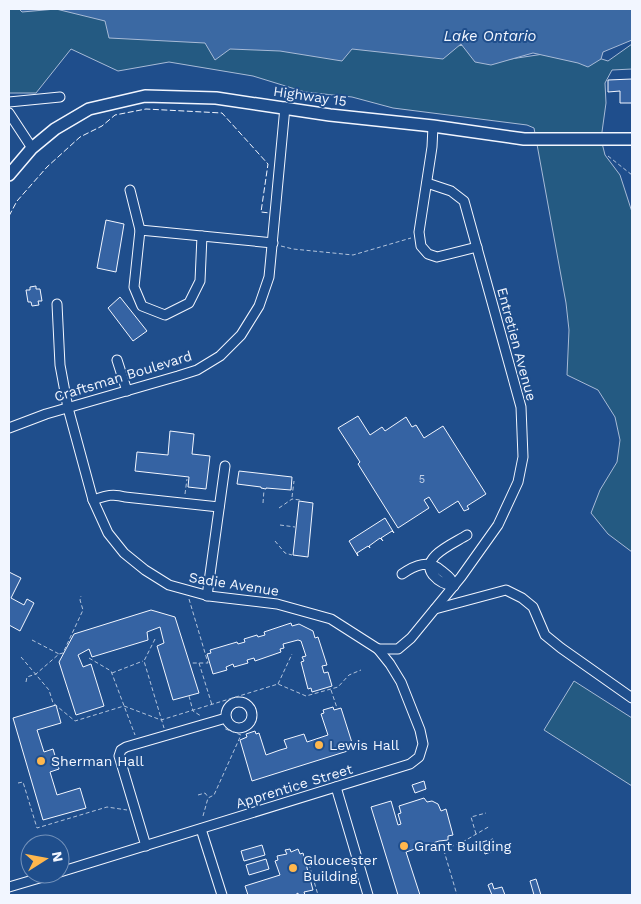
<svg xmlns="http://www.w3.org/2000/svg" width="641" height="904" viewBox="0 0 641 904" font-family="'Work Sans',sans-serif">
<rect width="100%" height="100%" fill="#1f4e8c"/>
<g fill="#245a82" stroke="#a8bbd7">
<polygon points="9,9 102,9 431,47 471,45 504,60 557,52 592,56 608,61 632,44 632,69 612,70 605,83 606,103 601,139 605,155 620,175 632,212 632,552 608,534 591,513 600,490 617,462 620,440 615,417 598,390 567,375 569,330 566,303 534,128 527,125 393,108 352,97 305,92 253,76 169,62 118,71 71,49 36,93 9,93"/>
<polygon points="574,681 632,718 632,786 544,730"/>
</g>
<polygon fill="#3b69a3" stroke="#a8bbd7" points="19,9 632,9 632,40 603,52 601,59 588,67 578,63 533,53 491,65 475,62 461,44 443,59 352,49 342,61 280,51 230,49 215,60 205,43 109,38 105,21 56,9 22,12"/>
<g fill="#3563a3" stroke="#f2f6ff">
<polygon points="632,79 632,103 620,103 620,91 608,92 608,80"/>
<polygon points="106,220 124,224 116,272 97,268"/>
<polygon points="36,286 36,289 40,289 42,301 38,301 39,305 32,306 31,302 28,302 26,290 30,290 30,287"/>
<polygon points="120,297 147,331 133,341 108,308"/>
<polygon points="358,416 370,435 382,427 385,431 406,417 412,427 416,425 424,438 443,426 486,494 467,506 469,509 464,511 458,501 439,513 429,497 424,500 429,508 398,528 358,464 360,462 338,428"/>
<polygon points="170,431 194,434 192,454 210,456 206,489 188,487 189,477 135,471 137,452 168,455"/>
<polygon points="239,471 292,477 291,490 266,488 266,489 261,488 261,487 237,484"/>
<polygon points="299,501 313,503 308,557 293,555"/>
<polygon points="385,518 394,533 392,531 381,538 383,541 380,538 369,546 370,548 368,546 357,553 358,556 349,541"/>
<polygon points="9,572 21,578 11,598 24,605 27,599 34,603 20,631 9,625"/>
<polygon points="151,610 175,617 199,693 173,700 157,646 164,643 160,627 147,632 148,640 92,657 89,649 78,655 83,667 91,664 104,706 76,715 59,662 74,634"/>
<polygon points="291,623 292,626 299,624 313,631 315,638 318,637 327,665 322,666 324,673 328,672 332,686 312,692 311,688 308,689 301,662 304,661 302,657 306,656 301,641 298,640 283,644 284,648 280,649 281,652 255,661 254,658 247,660 248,663 234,667 233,664 226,667 227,670 213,674 207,654 211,653 210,650 237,642 238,644 245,642 244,639 257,635 258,637 265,635 264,632"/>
<polygon points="56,705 61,723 37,730 44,752 53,749 59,769 50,772 57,795 80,788 86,808 43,820 13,718"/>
<polygon points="333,707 334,710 341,708 354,749 252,781 240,740 247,737 246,734 255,731 256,734 259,733 266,755 280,750 287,748 284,740 304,734 307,742 328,735 321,714 324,713 323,710"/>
<polygon points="424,781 426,789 415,793 412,785"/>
<polygon points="424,798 427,802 432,801 438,804 441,811 446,809 453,835 448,836 448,840 439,841 406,852 420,895 398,895 371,807 391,801 398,825 401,824 398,814 401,813 399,806"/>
<polygon points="493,839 496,850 485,854 482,842"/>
<polygon points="262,845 265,855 244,861 241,851"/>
<polygon points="290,849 291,852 298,849 300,854 303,853 313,890 304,892 305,895 298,895 298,893 295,895 248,895 245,886 280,875 275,861 278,860 277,856 287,854 285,850"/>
<polygon points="266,859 269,869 249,875 246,865"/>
<polygon points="536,879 541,895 534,895 530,881"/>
<polygon points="492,883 494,889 502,887 505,895 492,895 488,885"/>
</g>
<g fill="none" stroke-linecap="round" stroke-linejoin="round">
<defs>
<g id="minor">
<polyline points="9,102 60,97"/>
<polyline points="9,113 32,148"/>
<polyline points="433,126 432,147 419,232 421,246 428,254 437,257 477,247"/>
<polyline points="130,190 140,230 134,287 142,306 165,315 189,303 200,281 202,236"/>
<polyline points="140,230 273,243"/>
<polyline points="57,304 60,365 68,408 93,500 108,533 124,553 145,570 169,585 209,596 277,604 331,619 378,649 390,664 401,682 420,730 423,744 419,757 410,764 60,872"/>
<polyline points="117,360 127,391"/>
<polyline points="9,428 46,414 178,376 197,370 220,356 241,335 259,306 269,277 285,107"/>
<path d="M93,500c12,-4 19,-7 32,-3l94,10"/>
<path d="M402,574c13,-9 27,-15 40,-3 6,5 9,6 12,15 -9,-1 -15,-4 -21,-11 -14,-18 22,-32 34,-40"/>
<polyline points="207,596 225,466"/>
<polyline points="435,609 506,590 522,598 533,607 545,635 561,648 632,698"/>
<polyline points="378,649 398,649 411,638 461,577 498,525 518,482 523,457 521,407 464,201 451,191 427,183"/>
<circle cx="239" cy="715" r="13"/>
<polyline points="336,787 368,895"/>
<polyline points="201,829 222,895"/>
<polyline points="146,846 119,756 121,750 126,747 226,718"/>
<polyline points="9,887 53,874"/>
</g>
<polyline id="major" points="9,175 32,148 55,129 89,109 145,96 216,98 330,115 433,126 524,139 632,139"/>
</defs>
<use href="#minor" stroke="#f2f6ff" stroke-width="11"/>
<use href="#major" stroke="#f2f6ff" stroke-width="14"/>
<g stroke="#b3c4dc" stroke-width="1" stroke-dasharray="4 2.5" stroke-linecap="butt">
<polyline points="608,156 632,175"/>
<polyline points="281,246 293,249 353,255 411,238"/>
<polyline points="185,494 187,479"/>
<polyline points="292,497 294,481"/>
<polyline points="263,503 264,490"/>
<polyline points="279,508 292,499 300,500"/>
<polyline points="280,525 295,527"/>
<polyline points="275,541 285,553 292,555"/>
<polyline points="189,599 208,663 191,663"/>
<polyline points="155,639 144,661 164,728"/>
<polyline points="32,640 59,654"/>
<polyline points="21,657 49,690 53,703 75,721 124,706 161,720 278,684 306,696 338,687 349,675 361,670"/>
<polyline points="89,658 111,671 135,735"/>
<polyline points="199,663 212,705"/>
<polyline points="112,673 143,661"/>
<polyline points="26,682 27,677 36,674 59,654 63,653 83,610 80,600 81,596"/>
<polyline points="278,684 292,654"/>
<polyline points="331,690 337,708"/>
<polyline points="189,696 193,711 201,716"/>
<polyline points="18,783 23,782 37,828 107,807 127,810"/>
<polyline points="198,795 205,793 208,797"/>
<polyline points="203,816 208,798 214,795 241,735 223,728"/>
<polyline points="476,834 471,817 486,813"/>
<polyline points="442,844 457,895"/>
<polyline points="444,849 461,843 490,826"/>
<polyline points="309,864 318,895"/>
</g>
<use href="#minor" stroke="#1f4e8c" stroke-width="9"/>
<use href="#major" stroke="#1f4e8c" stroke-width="11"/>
<polyline stroke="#f2f6ff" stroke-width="1" stroke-dasharray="6 2.5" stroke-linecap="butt" points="9,216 17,201 47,167 80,137 102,126 115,115 146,109 222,113 268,164 261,212 270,213"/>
</g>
<g fill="#ffb74d" stroke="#1f4e8c" stroke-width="2">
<circle cx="319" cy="745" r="5"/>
<circle cx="41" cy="761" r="5"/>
<circle cx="404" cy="846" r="5"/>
<circle cx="293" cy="868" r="5"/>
</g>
<g text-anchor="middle" stroke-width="4" stroke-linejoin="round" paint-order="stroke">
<g font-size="11" fill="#c3d1e8">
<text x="422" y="483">5</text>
</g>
<g font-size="14" fill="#f2f6ff" stroke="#1f4e8c">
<text transform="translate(310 96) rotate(8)" y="5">Highway 15</text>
<text transform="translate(517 344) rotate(75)" y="5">Entretien Avenue</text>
<text transform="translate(123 376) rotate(-17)" y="5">Craftsman Boulevard</text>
<text transform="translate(234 584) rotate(9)" y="5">Sadie Avenue</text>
<text transform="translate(294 786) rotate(-17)" y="5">Apprentice Street</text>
</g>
<g font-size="14" fill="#f2f6ff" stroke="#1f4e8c" text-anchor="start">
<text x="329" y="750">Lewis Hall</text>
<text x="51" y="766">Sherman Hall</text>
<text x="414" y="851">Grant Building</text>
<text x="303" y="865">Gloucester<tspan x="303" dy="16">Building</tspan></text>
</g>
<g font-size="15" font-style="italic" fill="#f2f6ff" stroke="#1f4e8c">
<text x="490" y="41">Lake Ontario</text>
</g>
</g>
<rect width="641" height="904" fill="none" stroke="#f2f6ff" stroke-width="20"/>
<g transform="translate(45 859) rotate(79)"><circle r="24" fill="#1f4e8c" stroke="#7391ba"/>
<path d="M0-4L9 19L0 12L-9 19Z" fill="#ffb74d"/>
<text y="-8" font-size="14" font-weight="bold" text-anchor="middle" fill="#f2f6ff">N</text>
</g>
</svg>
